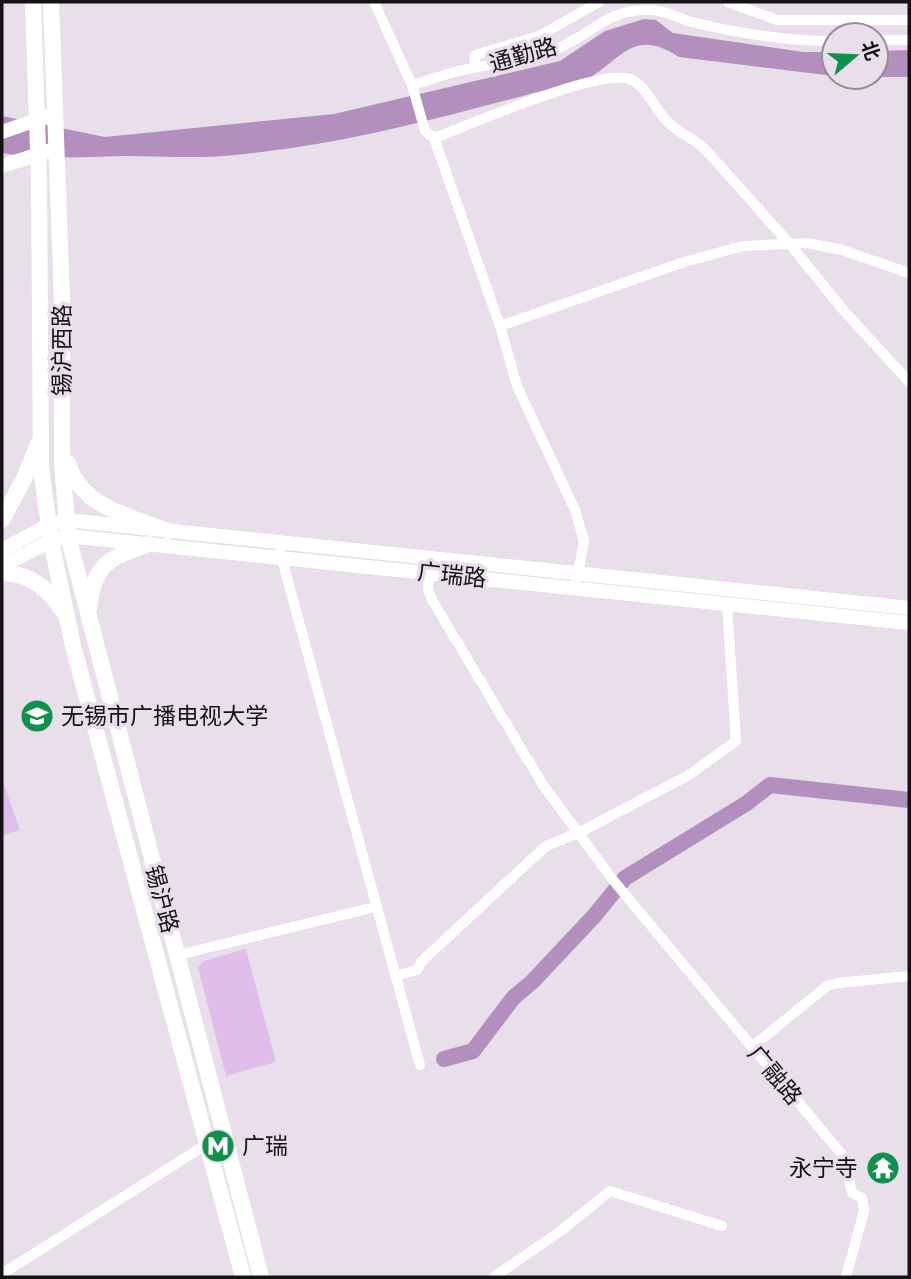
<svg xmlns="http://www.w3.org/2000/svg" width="911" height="1279" viewBox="0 0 911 1279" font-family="'Work Sans','Noto Sans SC',sans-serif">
<rect width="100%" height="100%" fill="#e8dfea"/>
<g fill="#e0bdeb">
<polygon points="2,779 20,830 2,836"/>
<polygon points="246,949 276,1062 226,1076 198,968 203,961"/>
</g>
<g fill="#b38fbd">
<path d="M644,19l12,1 17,13 130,19h31v24l-155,-19c-44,-28 -54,-2 -88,20 -14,9 -44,12 -61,17 -97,26 -195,52 -295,61 -37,4 -75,1 -112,1 -40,1 -82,4 -121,-3v-37l103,21 229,-23 226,-53 45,-30z"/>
<polygon points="909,50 909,77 876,77 876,51"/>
</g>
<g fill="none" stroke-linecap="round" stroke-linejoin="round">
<polyline stroke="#b38fbd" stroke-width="16" points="444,1059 473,1051 513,998 532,982 595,915 625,878 747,803 770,785 909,800"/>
<g stroke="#fff" stroke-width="10">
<polyline points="374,2 412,85 425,131 434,138 500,326 517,386 575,510 584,541 577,578"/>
<polyline points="728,2 777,20 909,20"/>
<polyline points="876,40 909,40"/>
<polyline points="475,68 475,55 539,36 599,2"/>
<path d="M412,85c15,-4 31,-10 46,-14 32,-7 63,-11 95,-21 38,-13 50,-41 97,-40 17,0 30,10 46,13 45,11 92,18 138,18"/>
<path d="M434,138c33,-12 171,-73 198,-58 16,8 24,32 38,44 11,10 24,15 35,25l83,93 57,70 64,70"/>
<polyline points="500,326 684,262 743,246 808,243 842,250 909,273"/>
<polyline points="280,552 420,1065"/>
<polyline points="429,573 428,589 432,600 543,785 613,880 844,1157 852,1193 862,1198 864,1211 846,1277"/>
<polyline points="178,955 375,907"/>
<polyline points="395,976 417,970 422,961 546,846 578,833 689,775 736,741 727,604"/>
<polyline points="752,1047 827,986 838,983 909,976"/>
<polyline points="2,1274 210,1142"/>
<polyline points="494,1277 562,1230 610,1191 722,1226"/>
</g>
<g stroke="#fff" stroke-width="14">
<polyline points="2,132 54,114"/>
<polyline points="2,166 55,149"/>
<polyline points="2,550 49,525 67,520 909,608"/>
<polyline points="2,566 51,541 68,536 909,623"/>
</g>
<g stroke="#fff" stroke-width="16">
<polyline points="33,2 39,179 41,468 51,541 73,646 243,1277"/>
<polyline points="51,2 62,300 62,463 68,536 261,1277"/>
<path d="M68,463c13,44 61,53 100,68"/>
<polyline points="2,520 24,479 38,444"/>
<path d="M2,573c27,0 46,15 60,37"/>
<path d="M89,608c5,-45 20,-50 60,-64"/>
</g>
</g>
<defs>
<symbol id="school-disc" viewBox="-11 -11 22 22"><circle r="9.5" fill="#10904d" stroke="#e8dfea"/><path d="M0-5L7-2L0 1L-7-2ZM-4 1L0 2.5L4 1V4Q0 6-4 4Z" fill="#fff"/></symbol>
<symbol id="metro-disc" viewBox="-11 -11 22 22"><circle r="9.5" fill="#10904d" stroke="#e8dfea"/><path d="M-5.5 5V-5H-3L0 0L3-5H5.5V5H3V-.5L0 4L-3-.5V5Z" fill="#fff"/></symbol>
<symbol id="temple-disc" viewBox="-11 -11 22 22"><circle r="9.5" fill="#10904d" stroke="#e8dfea"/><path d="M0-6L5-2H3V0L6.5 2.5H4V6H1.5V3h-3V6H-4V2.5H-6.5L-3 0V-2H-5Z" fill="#fff"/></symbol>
</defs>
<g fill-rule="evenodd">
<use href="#school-disc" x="18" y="697" width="38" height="38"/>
<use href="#metro-disc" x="199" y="1127" width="38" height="38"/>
<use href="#temple-disc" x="864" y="1149" width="38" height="38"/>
</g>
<g text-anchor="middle" stroke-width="7" stroke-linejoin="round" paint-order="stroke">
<g font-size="23" fill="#151216" stroke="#e8dfea">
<text transform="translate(523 55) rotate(-16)" y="8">通勤路</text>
<text transform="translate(62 350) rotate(-90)" y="8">锡沪西路</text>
<text transform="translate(452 575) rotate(6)" y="8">广瑞路</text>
<text transform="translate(162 899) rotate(75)" y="8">锡沪路</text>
<text transform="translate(775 1075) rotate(50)" y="8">广融路</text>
</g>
<g font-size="23" fill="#151216" stroke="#e8dfea" text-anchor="start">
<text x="61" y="724">无锡市广播电视大学</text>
<text x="242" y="1154">广瑞</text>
<text x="858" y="1176" text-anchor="end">永宁寺</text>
</g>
</g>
<rect width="911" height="1279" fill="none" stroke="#151216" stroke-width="7"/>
<g transform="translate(855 56) rotate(71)"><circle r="33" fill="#e8dfea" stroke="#948d95" stroke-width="2"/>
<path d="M0-5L12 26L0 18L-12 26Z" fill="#10904d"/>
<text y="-10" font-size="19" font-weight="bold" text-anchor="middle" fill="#151216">北</text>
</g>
</svg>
